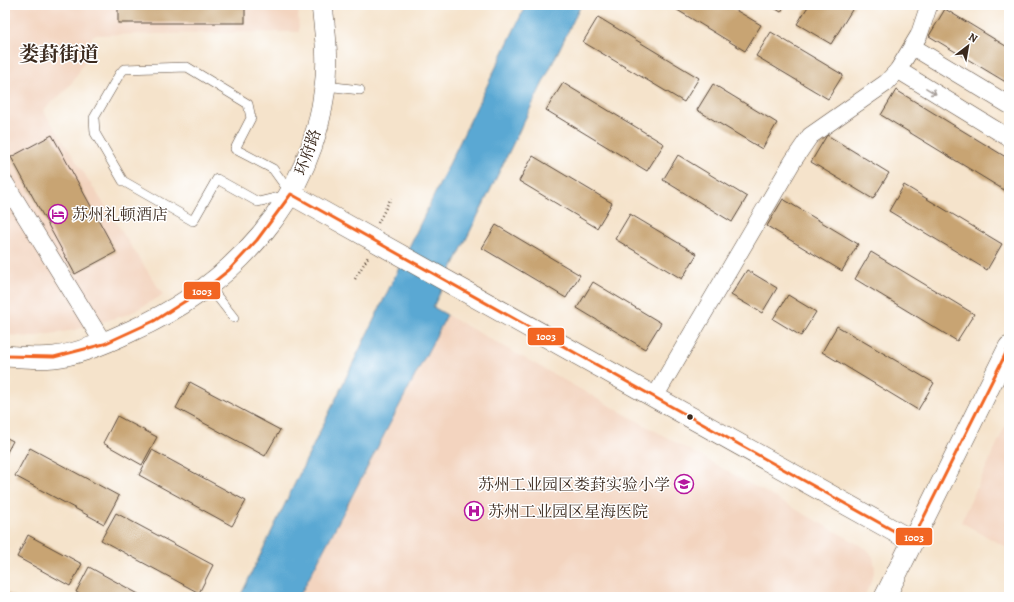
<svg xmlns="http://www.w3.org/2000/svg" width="1014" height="602" viewBox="0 0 1014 602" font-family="Alegreya,'Noto Serif SC',serif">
<rect width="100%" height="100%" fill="#fff"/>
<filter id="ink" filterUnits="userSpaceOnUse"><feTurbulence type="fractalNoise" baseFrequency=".025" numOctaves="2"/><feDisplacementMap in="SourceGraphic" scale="8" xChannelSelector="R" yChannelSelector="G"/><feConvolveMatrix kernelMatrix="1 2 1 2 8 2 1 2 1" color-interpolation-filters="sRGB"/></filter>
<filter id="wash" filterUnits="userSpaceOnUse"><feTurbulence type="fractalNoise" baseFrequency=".012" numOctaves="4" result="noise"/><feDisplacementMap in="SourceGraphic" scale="16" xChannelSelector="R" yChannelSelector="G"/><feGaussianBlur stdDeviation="0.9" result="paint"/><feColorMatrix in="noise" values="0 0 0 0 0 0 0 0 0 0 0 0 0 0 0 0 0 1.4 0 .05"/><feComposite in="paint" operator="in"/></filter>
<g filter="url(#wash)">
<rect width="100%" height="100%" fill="#f5e3cb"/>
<g fill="#f3d4bf">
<polygon points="5,5 298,5 299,32 93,35 88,55 76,77 65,91 43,110 163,295 129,314 75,330 31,337 5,335"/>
<polygon points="447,315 867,549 873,557 875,568 872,580 864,597 299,597"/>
<polygon points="1009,418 1009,549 961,522"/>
</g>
<polygon fill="#5aa8d3" stroke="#4a6978" points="526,5 581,5 433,307 447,315 299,597 240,597"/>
<g id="blocks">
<g fill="#c8a473">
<rect x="118" y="5" width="127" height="18"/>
<polygon points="669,5 727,5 761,25 745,51"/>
<polygon points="769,5 785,5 781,12"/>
<polygon points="809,5 855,5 831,44 797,24"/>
<polygon points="945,9 1009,48 1009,84 929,36"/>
<polygon points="598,17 699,78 684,102 583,42"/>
<polygon points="771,32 843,75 828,99 756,56"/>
<polygon points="563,83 664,144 647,171 546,110"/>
<polygon points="713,84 777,123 762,149 697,110"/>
<polygon points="896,90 1009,159 1009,193 881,115"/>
<polygon points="52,135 116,252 75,274 11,157"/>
<polygon points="827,135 889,173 873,199 811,162"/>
<polygon points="678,155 747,197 732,222 663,180"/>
<polygon points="533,156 612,203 597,228 519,181"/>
<polygon points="904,185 1002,244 987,270 889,211"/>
<polygon points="783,199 858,244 842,271 767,226"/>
<polygon points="630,214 697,254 682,279 615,239"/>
<polygon points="496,225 580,275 566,298 482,248"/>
<polygon points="871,252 974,314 957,341 855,279"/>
<polygon points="747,270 777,288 762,313 731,295"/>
<polygon points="593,282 661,323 645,349 577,308"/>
<polygon points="788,295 816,312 801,336 773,319"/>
<polygon points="837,326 934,383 918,410 822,352"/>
<polygon points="190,382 280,430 265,456 176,408"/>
<polygon points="117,416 157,437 142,465 103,443"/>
<polygon points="5,437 13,441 5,456"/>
<polygon points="30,448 119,496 104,524 15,476"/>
<polygon points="152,450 246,501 232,526 139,475"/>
<polygon points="116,513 213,565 199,593 101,540"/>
<polygon points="28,535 82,564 70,586 17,557"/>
<polygon points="89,567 144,597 85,597 76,592"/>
<polygon points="5,592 15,597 5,597"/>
</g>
</g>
</g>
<g filter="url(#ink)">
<use href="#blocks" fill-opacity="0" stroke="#574638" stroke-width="1"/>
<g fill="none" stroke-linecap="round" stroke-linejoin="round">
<defs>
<g id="service">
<polygon points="187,67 248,104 251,118 235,149 273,169 291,194 258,202 217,179 193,221 123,181 95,133 94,118 119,75 124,69"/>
<polyline points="326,86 360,90"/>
<polyline points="209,286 234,318"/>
</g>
<g id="minor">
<polyline points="913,47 1009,105"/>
<polyline points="898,70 1009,138"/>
<polyline points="5,183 104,344"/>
<polyline points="654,398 793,161 810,136 886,83 898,70 919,35 929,5"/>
</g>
<g id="tertiary">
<polyline points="291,194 912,541"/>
<path d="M5,356c16,1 33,3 49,1 22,-2 56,-16 77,-26 101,-45 181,-130 194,-244 4,-27 0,-55 -3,-82"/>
<polyline points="885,597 1009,347"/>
</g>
</defs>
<use href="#service" stroke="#574638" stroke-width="10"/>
<use href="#minor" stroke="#574638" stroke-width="18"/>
<use href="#tertiary" stroke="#574638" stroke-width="22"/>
<g stroke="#574638" stroke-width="2.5" stroke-dasharray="1 3" stroke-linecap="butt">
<polyline points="378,223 391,198"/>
<polyline points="355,279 368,257"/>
</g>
<use href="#service" stroke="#fff" stroke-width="9"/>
<use href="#minor" stroke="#fff" stroke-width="17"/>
<use href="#tertiary" stroke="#fff" stroke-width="21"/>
<defs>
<polyline id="bus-1" points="5,356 54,357 104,344 154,321 209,286 229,270 257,240 291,194 912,541 1009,347"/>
</defs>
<use href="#bus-1" stroke="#fff" stroke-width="6"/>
<use href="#bus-1" stroke="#f26522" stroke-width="3"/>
</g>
<defs><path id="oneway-shaft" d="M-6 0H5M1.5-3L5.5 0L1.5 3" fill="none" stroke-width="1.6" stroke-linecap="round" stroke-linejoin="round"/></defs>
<use stroke="#a79f9a" href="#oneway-shaft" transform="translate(931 91) rotate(31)"/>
</g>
<defs>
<symbol id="hotel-ring" viewBox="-11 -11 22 22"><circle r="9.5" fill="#fff" stroke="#b5179e" stroke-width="1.5"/><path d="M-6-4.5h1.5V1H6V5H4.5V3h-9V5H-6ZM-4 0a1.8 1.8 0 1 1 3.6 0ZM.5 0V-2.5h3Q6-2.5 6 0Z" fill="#b5179e"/></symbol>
<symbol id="school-ring" viewBox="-11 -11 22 22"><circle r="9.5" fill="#fff" stroke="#b5179e" stroke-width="1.5"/><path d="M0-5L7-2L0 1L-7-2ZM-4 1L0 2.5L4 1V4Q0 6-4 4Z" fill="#b5179e"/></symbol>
<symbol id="hospital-ring" viewBox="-11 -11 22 22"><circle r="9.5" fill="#fff" stroke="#b5179e" stroke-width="1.5"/><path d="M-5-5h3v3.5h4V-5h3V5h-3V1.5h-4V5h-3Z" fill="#b5179e"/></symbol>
</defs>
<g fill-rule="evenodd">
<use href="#hotel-ring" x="47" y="203" width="22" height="22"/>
<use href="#school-ring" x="673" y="473" width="22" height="22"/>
<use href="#hospital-ring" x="463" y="500" width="22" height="22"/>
</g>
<circle fill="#3b2a1e" stroke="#fff" stroke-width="1.5" cx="690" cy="417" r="3.5"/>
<g text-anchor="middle" stroke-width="3" stroke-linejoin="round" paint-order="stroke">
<g font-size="16" fill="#3b2a1e" stroke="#fff">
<text transform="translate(307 152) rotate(-70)" y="6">环府路</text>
</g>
<g font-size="16" fill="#3b2a1e" stroke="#fff" text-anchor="start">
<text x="72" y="220">苏州礼顿酒店</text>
<text x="670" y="490" text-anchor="end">苏州工业园区娄葑实验小学</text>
<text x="488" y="517">苏州工业园区星海医院</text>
</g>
<g font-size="20" font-weight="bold" fill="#3b2a1e" stroke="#fff">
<text x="59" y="61">娄葑街道</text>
</g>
</g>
<g stroke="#fff" stroke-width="1.5">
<rect x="183" y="281" width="38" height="19" rx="4" fill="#f26522"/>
<rect x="527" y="327" width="38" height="19" rx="4" fill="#f26522"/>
<rect x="895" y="527" width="38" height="19" rx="4" fill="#f26522"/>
</g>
<g font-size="11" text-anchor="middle" font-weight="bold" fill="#fff">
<text x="202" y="295">1003</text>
<text x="546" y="340">1003</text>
<text x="914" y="541">1003</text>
</g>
<rect width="1014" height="602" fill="none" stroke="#fff" stroke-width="20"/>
<g transform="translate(968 46) rotate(31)" stroke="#ffffff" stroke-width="3" paint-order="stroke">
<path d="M0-3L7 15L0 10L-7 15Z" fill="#3b2a1e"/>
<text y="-6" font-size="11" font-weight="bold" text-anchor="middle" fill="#3b2a1e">N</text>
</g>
</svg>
